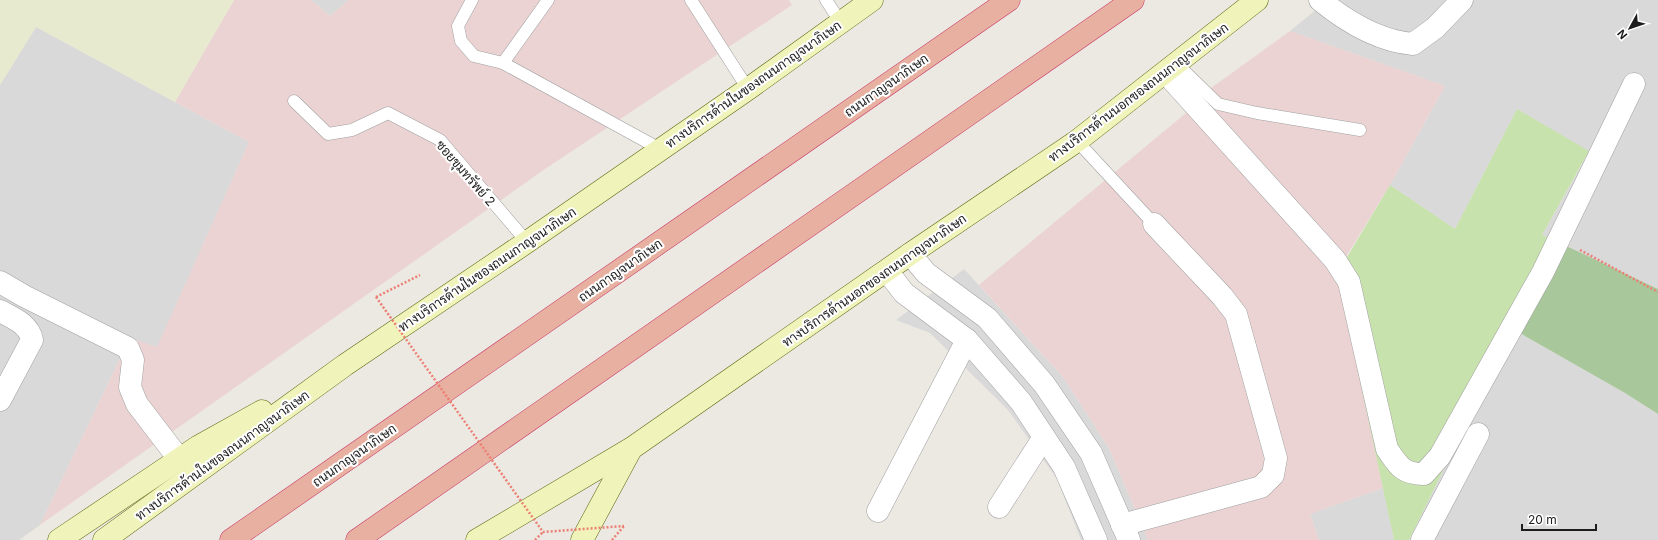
<svg xmlns="http://www.w3.org/2000/svg" width="1658" height="540" viewBox="0 0 1658 540" font-family="Inter,Sarabun,sans-serif">
<rect width="100%" height="100%" fill="#ece9e2"/>
<g fill="#dad9d9">
<polygon points="311,0 349,0 330,16"/>
<polygon points="1328,0 1658,0 1658,289 1542,235 1589,152 1517,109 1455,229 1390,185 1445,86 1290,31"/>
<polygon points="36,27 249,142 157,348 130,338 40,525 19,540 0,540 0,85"/>
<polygon points="964,269 1063,377 1109,448 1148,540 1081,540 1057,479 1008,410 930,333 896,320"/>
<polygon points="1518,332 1625,393 1658,414 1658,540 1409,540 1467,422"/>
<polygon points="1383,488 1394,540 1319,540 1310,514"/>
</g>
<g fill="#ecd3d3">
<polygon points="234,0 311,0 330,16 349,0 789,0 792,5 545,169 40,525 130,338 157,347 249,142 175,102"/>
<polygon points="1290,31 1445,86 1390,185 1344,260 1200,96"/>
<polygon points="1192,108 1337,274 1383,488 1310,514 1319,540 1148,540 1109,448 1063,377 979,285"/>
</g>
<polygon fill="#e8eacf" points="0,0 234,0 175,102 36,27 0,85"/>
<polygon fill="#c7e2ac" points="1517,109 1589,151 1542,235 1562,244 1467,422 1409,540 1394,540 1337,274 1390,185 1455,229"/>
<polygon fill="#a8c89b" points="1562,244 1658,289 1658,414 1625,393 1518,332"/>
<g fill="none" stroke-linecap="round" stroke-linejoin="round">
<defs>
<g id="service">
<polyline points="472,0 458,26 461,41 474,56 503,63 660,149"/>
<polyline points="691,0 748,89"/>
<polyline points="826,0 841,23"/>
<polyline points="503,63 548,0"/>
<polyline points="1177,64 1218,104 1257,113 1360,130"/>
<polyline points="294,101 328,134 352,130 388,113 440,140 527,242"/>
<polyline points="1077,141 1154,224"/>
</g>
<g id="minor">
<path d="M1320,0c27,22 58,41 93,44l22,-16 27,-28"/>
<path d="M1166,73l169,187 14,22 38,167c11,16 15,25 37,25l16,-18 103,-184 91,-188"/>
<polyline points="0,282 24,296 128,348 133,360 130,387 137,404 179,459"/>
<path d="M0,311c13,7 29,13 32,29l-32,60"/>
<polyline points="999,507 1044,437"/>
<polyline points="878,511 967,340"/>
<polyline points="1122,525 1261,487 1273,475 1276,458 1236,314 1222,296 1154,224"/>
<polyline points="1422,540 1478,434"/>
</g>
<g id="tertiary">
<polyline points="910,254 926,273 987,318 1044,384 1091,453 1129,540"/>
<polyline points="887,271 904,293 967,340 1021,402 1064,467 1096,540"/>
</g>
<g id="secondary">
<polyline points="59,540 199,446 262,411"/>
<polyline points="104,540 345,365 527,242 748,89 872,0"/>
<polyline points="477,540 632,448 910,254 1077,141 1257,0"/>
<polyline points="582,540 631,449"/>
</g>
<g id="trunk">
<polyline points="231,540 1009,0"/>
<polyline points="357,540 1133,0"/>
</g>
</defs>
<use href="#service" stroke="#a0a0a0" stroke-width="13"/>
<use href="#minor" stroke="#a0a0a0" stroke-width="23"/>
<use href="#tertiary" stroke="#a0a0a0" stroke-width="23"/>
<use href="#secondary" stroke="#5e670f" stroke-width="23"/>
<use href="#trunk" stroke="#c63467" stroke-width="23"/>
<g stroke="#ec7f74" stroke-width="2.5" stroke-dasharray="2 2" stroke-linecap="butt">
<polyline points="1580,250 1658,292"/>
<polyline points="376,297 420,275"/>
<polyline points="535,540 543,532"/>
<polyline points="612,540 624,526"/>
</g>
<use href="#service" stroke="#fff" stroke-width="12"/>
<use href="#minor" stroke="#fff" stroke-width="22"/>
<use href="#tertiary" stroke="#fff" stroke-width="22"/>
<use href="#secondary" stroke="#f0f3ba" stroke-width="22"/>
<use href="#trunk" stroke="#e8b0a0" stroke-width="22"/>
<polyline stroke="#ec7f74" stroke-width="2.5" stroke-dasharray="2 2" stroke-linecap="butt" points="376,297 543,532 624,526"/>
</g>
<g text-anchor="middle" stroke-width="4" stroke-linejoin="round" paint-order="stroke">
<g font-size="13" fill="#1c1c1c" stroke="#fff">
<text transform="translate(753 84) rotate(-35)" y="5">ทางบริการด้านในของถนนกาญจนาภิเษก</text>
<text transform="translate(886 85) rotate(-35)" y="5">ถนนกาญจนาภิเษก</text>
<text transform="translate(1138 92) rotate(-37)" y="5">ทางบริการด้านนอกของถนนกาญจนาภิเษก</text>
<text transform="translate(466 173) rotate(49)" y="5">ซอยขุมทรัพย์ 2</text>
<text transform="translate(487 269) rotate(-34)" y="5">ทางบริการด้านในของถนนกาญจนาภิเษก</text>
<text transform="translate(620 270) rotate(-35)" y="5">ถนนกาญจนาภิเษก</text>
<text transform="translate(874 280) rotate(-35)" y="5">ทางบริการด้านนอกของถนนกาญจนาภิเษก</text>
<text transform="translate(222 455) rotate(-36)" y="5">ทางบริการด้านในของถนนกาญจนาภิเษก</text>
<text transform="translate(354 455) rotate(-35)" y="5">ถนนกาญจนาภิเษก</text>
</g>
</g>
<g transform="translate(1630 28) rotate(230)" stroke="#ffffff" stroke-width="3" paint-order="stroke">
<path d="M0-3L7 15L0 10L-7 15Z" fill="#1c1c1c"/>
<text y="-6" font-size="11" font-weight="bold" text-anchor="middle" fill="#1c1c1c">N</text>
</g>
<path d="M1522 524v6h74v-6" fill="none" stroke="#1c1c1c" stroke-width="2"/>
<text x="1528" y="524" font-size="12" fill="#1c1c1c" stroke="#ffffff" stroke-width="3" paint-order="stroke">20 m</text>
</svg>
